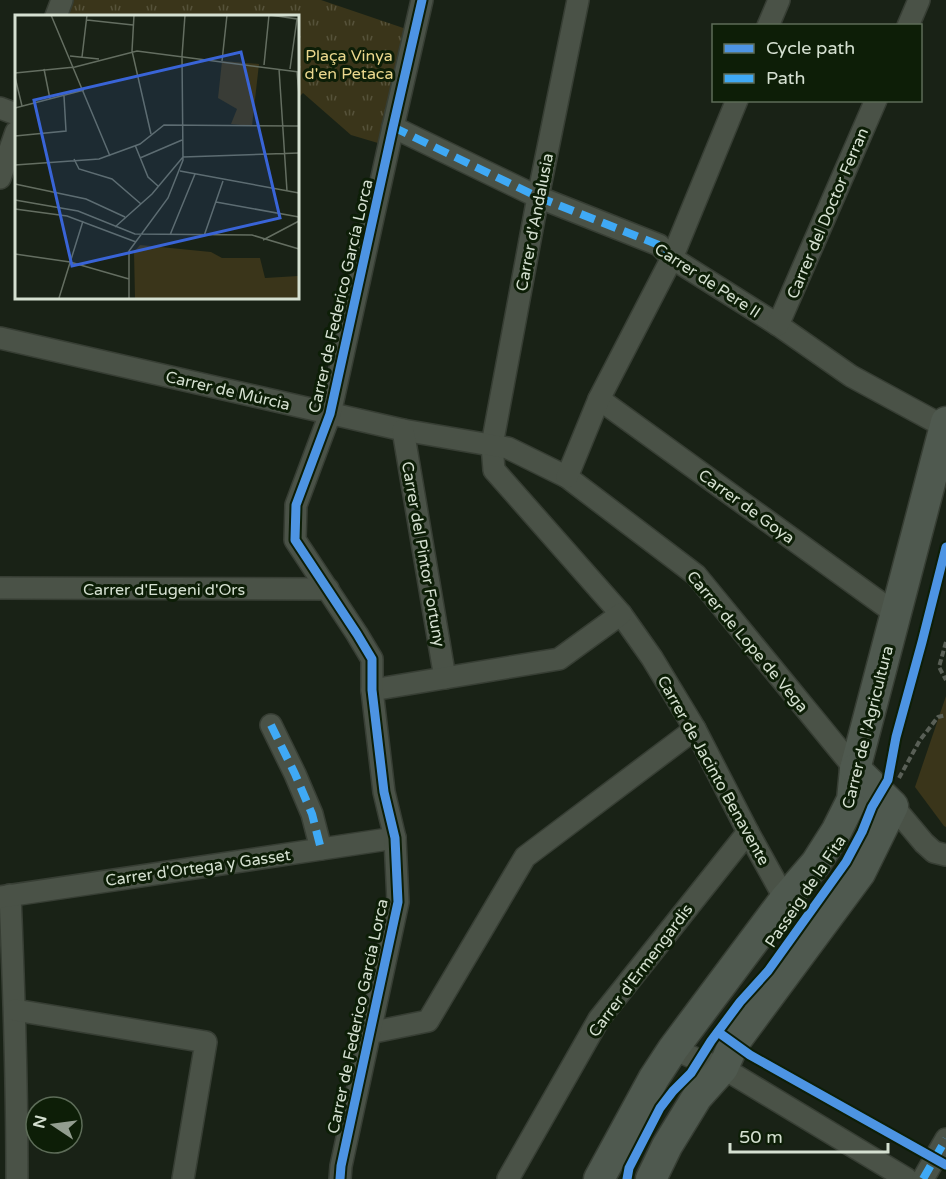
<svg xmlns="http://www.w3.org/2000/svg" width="946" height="1179" viewBox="0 0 946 1179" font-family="'Varela Round',sans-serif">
<defs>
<pattern id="park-tufts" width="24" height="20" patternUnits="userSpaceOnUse" patternTransform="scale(1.5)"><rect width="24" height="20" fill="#3a351a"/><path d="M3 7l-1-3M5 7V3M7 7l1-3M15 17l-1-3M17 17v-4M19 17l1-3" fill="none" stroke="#56523a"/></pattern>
</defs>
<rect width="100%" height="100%" fill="#192216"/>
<polygon fill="#3a351a" points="946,696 946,827 944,826 915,787"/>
<polygon fill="url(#park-tufts)" points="62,0 321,0 415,32 378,143 351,135 303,93 297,99 297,16 56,16"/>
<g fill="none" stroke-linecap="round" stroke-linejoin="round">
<defs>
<g id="street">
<polyline points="578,0 538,197 492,445 494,470 621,614 652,658 695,729 748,832 785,899"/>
<polyline points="56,16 62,0"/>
<polyline points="768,26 779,0"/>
<polyline points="908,26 919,0"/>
<polyline points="0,108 16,114"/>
<polyline points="393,127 538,197 659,245 672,258 778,325 851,376 945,427"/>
<polyline points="0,178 16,132"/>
<polyline points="778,325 876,100"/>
<polyline points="0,338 403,430 508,448 567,477 696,575 855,769"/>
<polyline points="599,399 896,614"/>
<polyline points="403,430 445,678"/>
<polyline points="567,477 599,399 672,258 737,100"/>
<polyline points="0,588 328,589"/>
<polyline points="372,690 559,659 621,614"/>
<polyline points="271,725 295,774 312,814 321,849"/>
<polyline points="893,806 924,843 934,852 946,855"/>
<path d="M10,895c4,95 7,189 7,284"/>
<polyline points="0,897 395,838"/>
<polyline points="15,1010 206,1042 183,1179"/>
<polyline points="369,1033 428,1021 525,857 695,729"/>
<polyline points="673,1049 699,1060 723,1068 907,1179"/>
<polyline points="340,1179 341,1166 398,902 395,838 384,792 372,690 372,659 357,634 295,540 296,505 330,414 393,127 422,0"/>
<polyline points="508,1179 599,1019 748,832"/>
<polyline points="923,1179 946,1139"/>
</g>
<g id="secondary">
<polyline points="599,1179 654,1078 673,1049 785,899 816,863 837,830 852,800 855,769 946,422"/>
<polyline points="651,1179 667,1146 697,1097 723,1068 734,1043 860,873 893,806 855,769"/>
</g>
</defs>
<use href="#street" stroke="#373e34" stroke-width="24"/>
<use href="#secondary" stroke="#373e34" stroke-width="33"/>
<g stroke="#595f56" stroke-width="4" stroke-dasharray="6 3" stroke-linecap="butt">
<polyline points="946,642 939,667 946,680"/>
<polyline points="899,778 920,740 938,717 946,715"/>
</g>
<use href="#street" stroke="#4a5247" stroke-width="21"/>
<use href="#secondary" stroke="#4f594f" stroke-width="30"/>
<g stroke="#3fa9f5" stroke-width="8" stroke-dasharray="15 8" stroke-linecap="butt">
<polyline points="393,127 538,197 659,245 672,258"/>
<polyline points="271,725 295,774 312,814 321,849"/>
<polyline points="923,1179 946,1139"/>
</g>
<defs>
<g id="cycleway">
<polyline points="718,1032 750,1055 946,1165"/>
<polyline points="340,1179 341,1166 398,902 395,838 384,792 372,690 372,659 357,634 295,540 296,505 330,414 393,127 422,0"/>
<polyline points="627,1179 629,1168 660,1108 673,1091 691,1073 711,1041 740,1002 768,971 846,862 862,832 872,807 888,780 896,737 922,642 946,547"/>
</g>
</defs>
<use href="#cycleway" stroke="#0d1e07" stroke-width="13"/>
<use href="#cycleway" stroke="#4d94e3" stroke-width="9"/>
</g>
<g text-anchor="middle" stroke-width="6" stroke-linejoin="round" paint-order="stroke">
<g font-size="16" fill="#ead78d" stroke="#0d1e07">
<text x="349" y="61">Plaça Vinya<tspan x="349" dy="18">d'en Petaca</tspan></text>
</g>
<g font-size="16" fill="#d5e0d1" stroke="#0d1e07">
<text transform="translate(827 213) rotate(-67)" y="6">Carrer del Doctor Ferran</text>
<text transform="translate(534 222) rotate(-79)" y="6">Carrer d'Andalusia</text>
<text transform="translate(708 280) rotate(33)" y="6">Carrer de Pere II</text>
<text transform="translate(340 296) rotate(-77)" y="6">Carrer de Federico García Lorca</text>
<text transform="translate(228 390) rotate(13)" y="6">Carrer de Múrcia</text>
<text transform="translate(747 506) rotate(36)" y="6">Carrer de Goya</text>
<text transform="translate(424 554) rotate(80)" y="6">Carrer del Pintor Fortuny</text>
<text x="164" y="595">Carrer d'Eugeni d'Ors</text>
<text transform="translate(748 641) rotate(50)" y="6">Carrer de Lope de Vega</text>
<text transform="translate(867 727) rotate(-76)" y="6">Carrer de l'Agricultura</text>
<text transform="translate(714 770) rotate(61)" y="6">Carrer de Jacinto Benavente</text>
<text transform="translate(198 867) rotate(-8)" y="6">Carrer d'Ortega y Gasset</text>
<text transform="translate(805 891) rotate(-56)" y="6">Passeig de la Fita</text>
<text transform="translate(640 970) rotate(-53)" y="6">Carrer d'Ermengardis</text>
<text transform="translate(357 1016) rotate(-78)" y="6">Carrer de Federico García Lorca</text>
</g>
</g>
<g transform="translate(15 15)">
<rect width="284" height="284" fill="#192216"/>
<path d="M125,230l71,7 11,6h38l5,20 33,-2v22h-163l-1,-46z" fill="#3a351a"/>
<path d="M207,46l37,3 -7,62 -21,-2 6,-15 -19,-11z" fill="#3a351a"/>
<path fill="none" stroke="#646e61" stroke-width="1.5" d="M36,0l59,141M119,0l-2,36 19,83M255,0l27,4 -7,50M72,5l46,5M55,41l29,3M67,42l5,-42M207,46l5,-46M249,50l5,-50M29,54l6,30M264,54l8,122M282,57l2,23M0,58l60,-6 62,-16 162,21M0,62l7,29M0,93l69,-18M0,121l51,-5 -2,-35M120,130l13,32 10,9M168,142l116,-4M125,143l42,-18M59,144l5,10 33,10 29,25M0,150l84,-6 41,-15 24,-19 135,1M165,156l119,22M0,169l71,15 39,18M0,185l63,11 57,23 117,1 47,14M201,187l83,15M0,194l52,7 69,26M100,212l37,-33 31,-37M155,220l25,-61M189,221l19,-55M248,225l36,-19M0,239l55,8 59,17M44,283l24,-77M114,283v-47l39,-53 15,-38 -1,-104 3,-41"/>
<path fill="#3964d7" fill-opacity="0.15" stroke="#3964d7" stroke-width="3" d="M226,37l39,166 -208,48 -38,-166z"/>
<rect width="284" height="284" fill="none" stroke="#d5e0d1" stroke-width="3"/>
</g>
<rect x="712" y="24" width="210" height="78" fill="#0d1e07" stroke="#5d6c58" stroke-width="1.5"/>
<rect x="724" y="44" width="30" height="9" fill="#4d94e3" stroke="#5d6c58" stroke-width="1.5"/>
<text x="766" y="54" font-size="18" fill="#d5e0d1">Cycle path</text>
<rect x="724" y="74" width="30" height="9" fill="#3fa9f5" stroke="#5d6c58" stroke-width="1.5"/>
<text x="766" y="84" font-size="18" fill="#d5e0d1">Path</text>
<g transform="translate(54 1125) rotate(283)"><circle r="28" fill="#0d1e07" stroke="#5d6c58" stroke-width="1.5"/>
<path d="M0-4.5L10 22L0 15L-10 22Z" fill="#939e90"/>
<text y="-9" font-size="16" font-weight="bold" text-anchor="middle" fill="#d5e0d1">N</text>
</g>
<path d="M730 1143v9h158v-9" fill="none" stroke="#d5e0d1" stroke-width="3"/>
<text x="739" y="1143" font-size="18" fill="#d5e0d1" stroke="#0d1e07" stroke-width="4.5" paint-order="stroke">50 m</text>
</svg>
